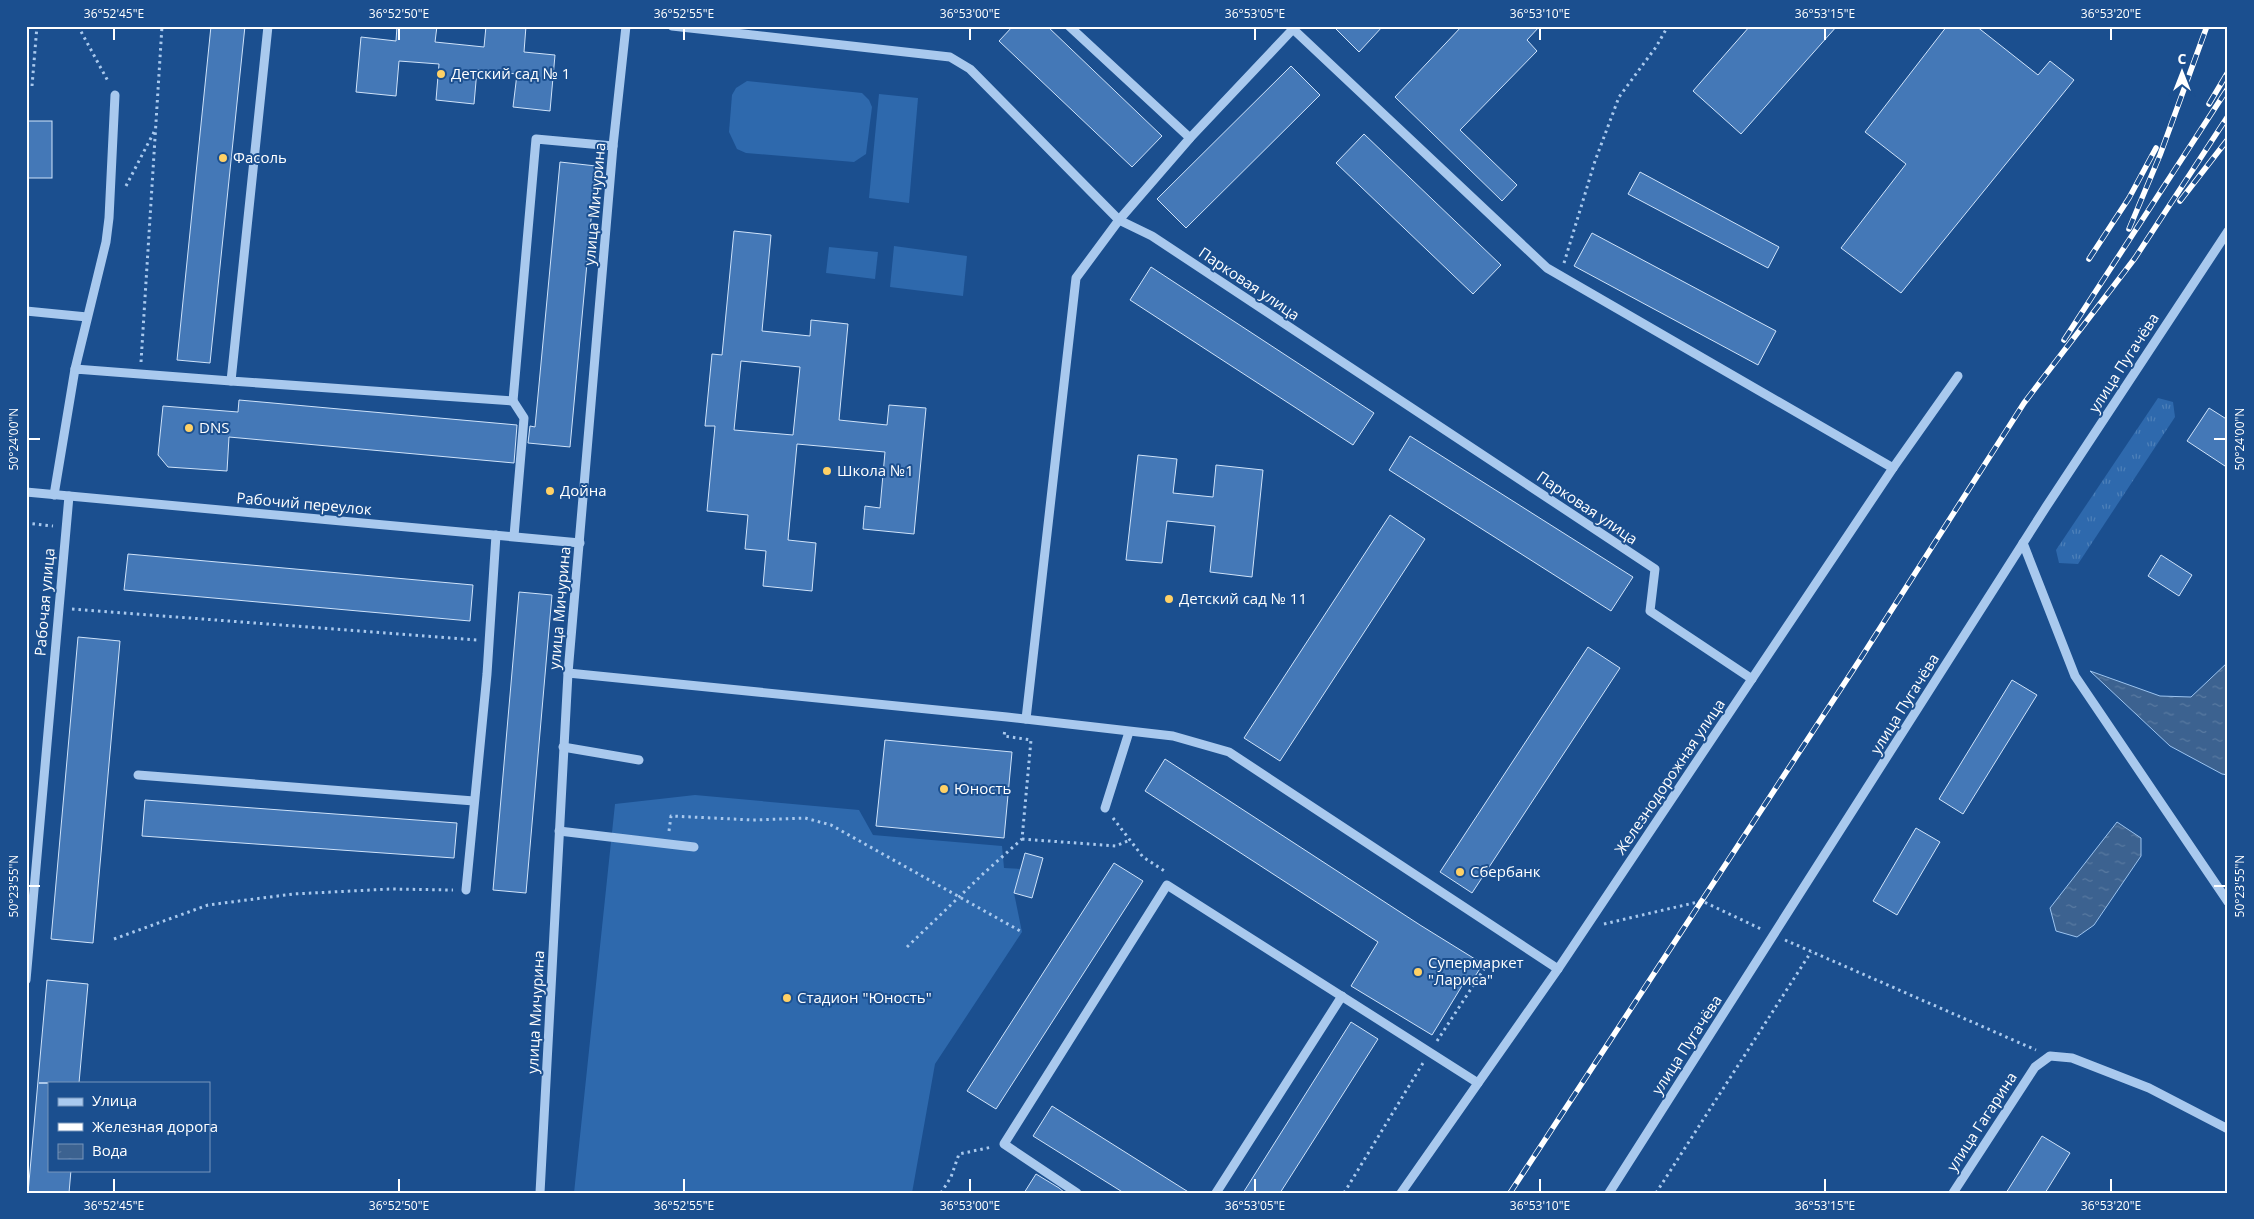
<svg xmlns="http://www.w3.org/2000/svg" width="2254" height="1219" viewBox="0 0 2254 1219" font-family="'Open Sans',sans-serif">
<defs>
<pattern id="grass-tufts" width="24" height="20" patternUnits="userSpaceOnUse" patternTransform="scale(1.25)"><rect width="24" height="20" fill="#2e69ad"/><path d="M3 7l-1-3M5 7V3M7 7l1-3M15 17l-1-3M17 17v-4M19 17l1-3" fill="none" stroke="#4d80b9"/></pattern>
<pattern id="water-ripples" width="26" height="14" patternUnits="userSpaceOnUse" patternTransform="scale(1.25)"><rect width="26" height="14" fill="#3c6290"/><path d="M2 4q2-2 4 0t4 0M15 11q2-2 4 0t4 0" fill="none" stroke="#597aa1"/></pattern>
</defs>
<rect width="100%" height="100%" fill="#1b4f8f"/>
<polygon fill="url(#grass-tufts)" points="2158,398 2173,402 2175,417 2078,564 2059,563 2056,550"/>
<g fill="#2e69ad">
<polygon points="747,81 862,93 869,100 872,107 866,154 854,162 746,153 737,149 729,132 732,95 736,88"/>
<polygon points="879,94 918,98 909,203 869,198"/>
<polygon points="894,246 967,256 963,296 890,287"/>
<polygon points="829,247 878,252 875,279 826,273"/>
<polygon points="695,795 859,810 873,835 1002,846 1004,868 1021,869 1014,893 1022,932 935,1064 912,1193 574,1193 615,804"/>
</g>
<g fill="url(#water-ripples)" stroke="#9cc4f0">
<polygon points="2228,662 2228,775 2222,774 2170,746 2090,671 2160,696 2191,697"/>
<polygon points="2117,822 2141,838 2141,856 2094,925 2077,937 2056,931 2050,908"/>
</g>
<g fill="#4478b7" stroke="#cfe3fa" fill-rule="evenodd">
<polygon points="211,26 245,26 210,363 177,360"/>
<polygon points="397,26 437,26 435,42 484,47 486,26 526,26 524,52 555,55 550,111 513,107 517,74 477,70 474,104 436,100 439,64 399,61 396,96 356,92 361,37 396,41"/>
<polygon points="1013,26 1047,26 1162,136 1132,167 999,41"/>
<polygon points="1333,26 1383,26 1359,52"/>
<polygon points="1462,26 1540,26 1527,40 1537,51 1460,130 1517,185 1502,201 1395,97"/>
<polygon points="1750,26 1837,26 1741,134 1693,91"/>
<polygon points="1947,26 1976,26 2038,75 2050,61 2074,80 1901,293 1841,248 1906,164 1865,132"/>
<polygon points="1291,66 1320,95 1186,228 1157,199"/>
<rect x="26" y="121" width="26" height="57"/>
<polygon points="1364,134 1501,265 1473,294 1336,163"/>
<polygon points="560,162 596,166 570,447 528,443 530,426 535,427"/>
<polygon points="1640,172 1779,247 1768,268 1628,194"/>
<path d="M734,231l37,4 -9,96 48,5 1,-16 37,4 -9,96 48,5 2,-20 37,3 -12,126 -51,-5 2,-23 15,2 5,-56 -88,-8 -9,96 28,3 -4,48 -49,-5 3,-35 -21,-2 3,-34 -41,-4 8,-85h-10l7,-72 10,1zM741,361l59,6 -7,68 -59,-5z"/>
<polygon points="1592,233 1776,331 1758,365 1574,266"/>
<polygon points="1151,267 1374,413 1353,445 1130,300"/>
<polygon points="239,400 517,425 514,463 229,437 227,471 168,467 158,455 163,406 238,412"/>
<polygon points="2209,408 2228,420 2228,468 2187,441"/>
<polygon points="1410,436 1633,577 1611,611 1389,470"/>
<polygon points="1138,455 1177,459 1173,493 1213,497 1216,465 1263,470 1252,577 1210,572 1215,526 1167,521 1162,563 1126,560"/>
<polygon points="1390,515 1425,539 1280,761 1244,738"/>
<polygon points="128,554 473,585 470,621 124,590"/>
<polygon points="2161,555 2192,575 2179,596 2148,576"/>
<polygon points="519,592 552,595 526,893 493,890"/>
<polygon points="78,637 120,641 93,943 51,939"/>
<polygon points="1588,647 1620,668 1472,893 1440,872"/>
<polygon points="2012,680 2037,695 1963,814 1939,799"/>
<polygon points="885,740 1012,752 1004,838 876,826"/>
<polygon points="1165,759 1420,925 1483,964 1470,984 1465,981 1432,1035 1351,986 1378,942 1145,791"/>
<polygon points="145,800 457,823 454,858 142,836"/>
<polygon points="1916,828 1940,842 1897,915 1873,901"/>
<polygon points="1025,853 1043,858 1032,898 1014,893"/>
<polygon points="1114,863 1143,881 996,1109 967,1091"/>
<polygon points="47,980 88,984 79,1083 39,1083 49,1083 49,1170 71,1170 69,1193 28,1193"/>
<polygon points="1351,1022 1378,1039 1280,1193 1243,1193"/>
<polygon points="1052,1106 1190,1193 1124,1193 1033,1136"/>
<polygon points="2042,1136 2070,1153 2045,1193 2006,1193"/>
<polygon points="1036,1174 1059,1188 1065,1193 1024,1193"/>
</g>
<g fill="none" stroke-linecap="round" stroke-linejoin="round">
<g stroke="#a9c9ee" stroke-width="3" stroke-dasharray="2.5 4" stroke-linecap="butt">
<polyline points="78,26 109,83"/>
<polyline points="32,86 37,26"/>
<polyline points="126,186 154,132"/>
<polyline points="1564,263 1595,161 1619,97 1656,47 1668,26"/>
<polyline points="141,362 162,26"/>
<polyline points="26,523 53,526"/>
<polyline points="72,609 477,640"/>
<polyline points="1113,818 1143,857 1166,872"/>
<polyline points="669,831 671,816 753,820 805,818 831,825 1022,932"/>
<polyline points="1022,839 1116,846 1130,840"/>
<polyline points="1604,924 1702,901 1761,929"/>
<polyline points="114,939 208,905 293,894 390,889 453,890"/>
<polyline points="1785,940 2036,1050"/>
<polyline points="907,947 984,873 1022,839 1031,740 1004,736 1005,729"/>
<polyline points="1437,1041 1486,966"/>
<polyline points="941,1193 951,1177 959,1154 992,1147"/>
<polyline points="1344,1193 1423,1063"/>
<polyline points="1656,1193 1811,952"/>
</g>
<g stroke="#a9c9ee" stroke-width="9">
<polyline points="268,26 231,381 513,401 536,139 613,146"/>
<polyline points="672,26 950,57 970,69 1119,220 1152,236 1655,569 1650,611 1752,679"/>
<polyline points="1069,26 1190,138"/>
<polyline points="1295,26 1293,29 1547,268 1893,468"/>
<polyline points="26,311 87,317"/>
<polyline points="75,369 106,242 109,218 115,95"/>
<polyline points="513,401 524,418 514,536"/>
<polyline points="26,492 580,543"/>
<polyline points="54,495 75,369 231,381"/>
<polyline points="2023,543 2075,676 2228,902"/>
<polyline points="568,673 1007,717 1173,736 1229,752 1558,969"/>
<polyline points="1026,719 1076,278 1119,220 1190,138 1293,29"/>
<polyline points="563,747 639,760"/>
<polyline points="138,775 474,801"/>
<polyline points="1105,808 1129,732"/>
<polyline points="559,831 694,847"/>
<polyline points="466,890 487,674 496,535"/>
<polyline points="26,980 69,496"/>
<polyline points="540,1193 568,673 613,146 626,26"/>
<polyline points="1077,1193 1004,1144 1167,885 1478,1083"/>
<polyline points="1216,1193 1342,996"/>
<polyline points="1401,1193 1558,969 1893,468 1958,376"/>
<polyline points="1609,1193 2046,507 2228,231"/>
<polyline points="1953,1193 2035,1067 2050,1056 2072,1058 2149,1088 2228,1129"/>
</g>
<defs>
<g id="rail">
<polyline points="2209,104 2228,72"/>
<polyline points="2180,201 2228,139"/>
<polyline points="2129,229 2160,155 2207,26"/>
<polyline points="2089,259 2129,198 2156,148"/>
<polyline points="2064,340 2228,88"/>
<polyline points="1510,1193 1859,661 2024,403 2135,258 2228,116"/>
</g>
</defs>
<use href="#rail" stroke="#fff" stroke-width="5.5"/>
<use href="#rail" stroke="#1b4f8f" stroke-width="4" stroke-dasharray="11" stroke-linecap="butt"/>
</g>
<path fill="none" stroke="#fff" stroke-width="2" d="M114,28v12M399,28v12M684,28v12M970,28v12M1255,28v12M1540,28v12M1825,28v12M2111,28v12M28,439h12M2214,439h12M28,886h12M2214,886h12M114,1179v13M399,1179v13M684,1179v13M970,1179v13M1255,1179v13M1540,1179v13M1825,1179v13M2111,1179v13"/>
<g fill="#ffd166" stroke="#1b4f8f" stroke-width="2">
<circle cx="441" cy="74" r="5"/>
<circle cx="223" cy="158" r="5"/>
<circle cx="189" cy="428" r="5"/>
<circle cx="827" cy="471" r="5"/>
<circle cx="550" cy="491" r="5"/>
<circle cx="1169" cy="599" r="5"/>
<circle cx="944" cy="789" r="5"/>
<circle cx="1460" cy="872" r="5"/>
<circle cx="1418" cy="972" r="5"/>
<circle cx="787" cy="998" r="5"/>
</g>
<g text-anchor="middle" stroke-width="4" stroke-linejoin="round" paint-order="stroke">
<g font-size="15" fill="#fff" stroke="#1b4f8f" text-anchor="start">
<text x="451" y="79">Детский сад № 1</text>
<text x="233" y="163">Фасоль</text>
<text x="199" y="433">DNS</text>
<text x="837" y="476">Школа №1</text>
<text x="560" y="496">Дойна</text>
<text x="1179" y="604">Детский сад № 11</text>
<text x="954" y="794">Юность</text>
<text x="1470" y="877">Сбербанк</text>
<text x="1428" y="968">Супермаркет<tspan x="1428" dy="17">"Лариса"</tspan></text>
<text x="797" y="1003">Стадион "Юность"</text>
</g>
<g font-size="15" fill="#fff" stroke="#1b4f8f">
<text transform="translate(595 204) rotate(-85)" y="5">улица Мичурина</text>
<text transform="translate(1249 284) rotate(34)" y="5">Парковая улица</text>
<text transform="translate(2124 363) rotate(-57)" y="5">улица Пугачёва</text>
<text transform="translate(304 504) rotate(5)" y="5">Рабочий переулок</text>
<text transform="translate(1587 508) rotate(34)" y="5">Парковая улица</text>
<text transform="translate(45 602) rotate(-85)" y="5">Рабочая улица</text>
<text transform="translate(560 608) rotate(-85)" y="5">улица Мичурина</text>
<text transform="translate(1905 704) rotate(-58)" y="5">улица Пугачёва</text>
<text transform="translate(1670 777) rotate(-56)" y="5">Железнодорожная улица</text>
<text transform="translate(536 1012) rotate(-87)" y="5">улица Мичурина</text>
<text transform="translate(1687 1045) rotate(-57)" y="5">улица Пугачёва</text>
<text transform="translate(1982 1122) rotate(-57)" y="5">улица Гагарина</text>
</g>
</g>
<rect width="2254" height="1219" fill="none" stroke="#1b4f8f" stroke-width="55"/>
<rect x="48" y="1082" width="162" height="90" fill="#1b4f8f" stroke="#7695bc"/>
<rect x="58" y="1098" width="25" height="8" fill="#a9c9ee" stroke="#7695bc"/>
<text x="92" y="1106" font-size="15" fill="#ffffff">Улица</text>
<rect x="58" y="1123" width="25" height="8" fill="#ffffff" stroke="#7695bc"/>
<text x="92" y="1132" font-size="15" fill="#ffffff">Железная дорога</text>
<rect x="58" y="1144" width="25" height="15" fill="url(#water-ripples)" stroke="#7695bc"/>
<text x="92" y="1156" font-size="15" fill="#ffffff">Вода</text>
<g transform="translate(2182 72)" stroke="#1b4f8f" stroke-width="4" paint-order="stroke">
<path d="M0-4L9 19L0 12L-9 19Z" fill="#ffffff"/>
<text y="-8" font-size="14" font-weight="bold" text-anchor="middle" fill="#ffffff">С</text>
</g>
<rect x="28" y="28" width="2198" height="1164" fill="none" stroke="#fff" stroke-width="2"/>
<g font-size="12" text-anchor="middle" fill="#fff">
<text x="114" y="18">36°52'45"E</text>
<text x="399" y="18">36°52'50"E</text>
<text x="684" y="18">36°52'55"E</text>
<text x="970" y="18">36°53'00"E</text>
<text x="1255" y="18">36°53'05"E</text>
<text x="1540" y="18">36°53'10"E</text>
<text x="1825" y="18">36°53'15"E</text>
<text x="2111" y="18">36°53'20"E</text>
<text transform="translate(14 439) rotate(-90)" y="4">50°24'00"N</text>
<text transform="translate(2240 439) rotate(-90)" y="4">50°24'00"N</text>
<text transform="translate(14 886) rotate(-90)" y="4">50°23'55"N</text>
<text transform="translate(2240 886) rotate(-90)" y="4">50°23'55"N</text>
<text x="114" y="1210">36°52'45"E</text>
<text x="399" y="1210">36°52'50"E</text>
<text x="684" y="1210">36°52'55"E</text>
<text x="970" y="1210">36°53'00"E</text>
<text x="1255" y="1210">36°53'05"E</text>
<text x="1540" y="1210">36°53'10"E</text>
<text x="1825" y="1210">36°53'15"E</text>
<text x="2111" y="1210">36°53'20"E</text>
</g>
</svg>
